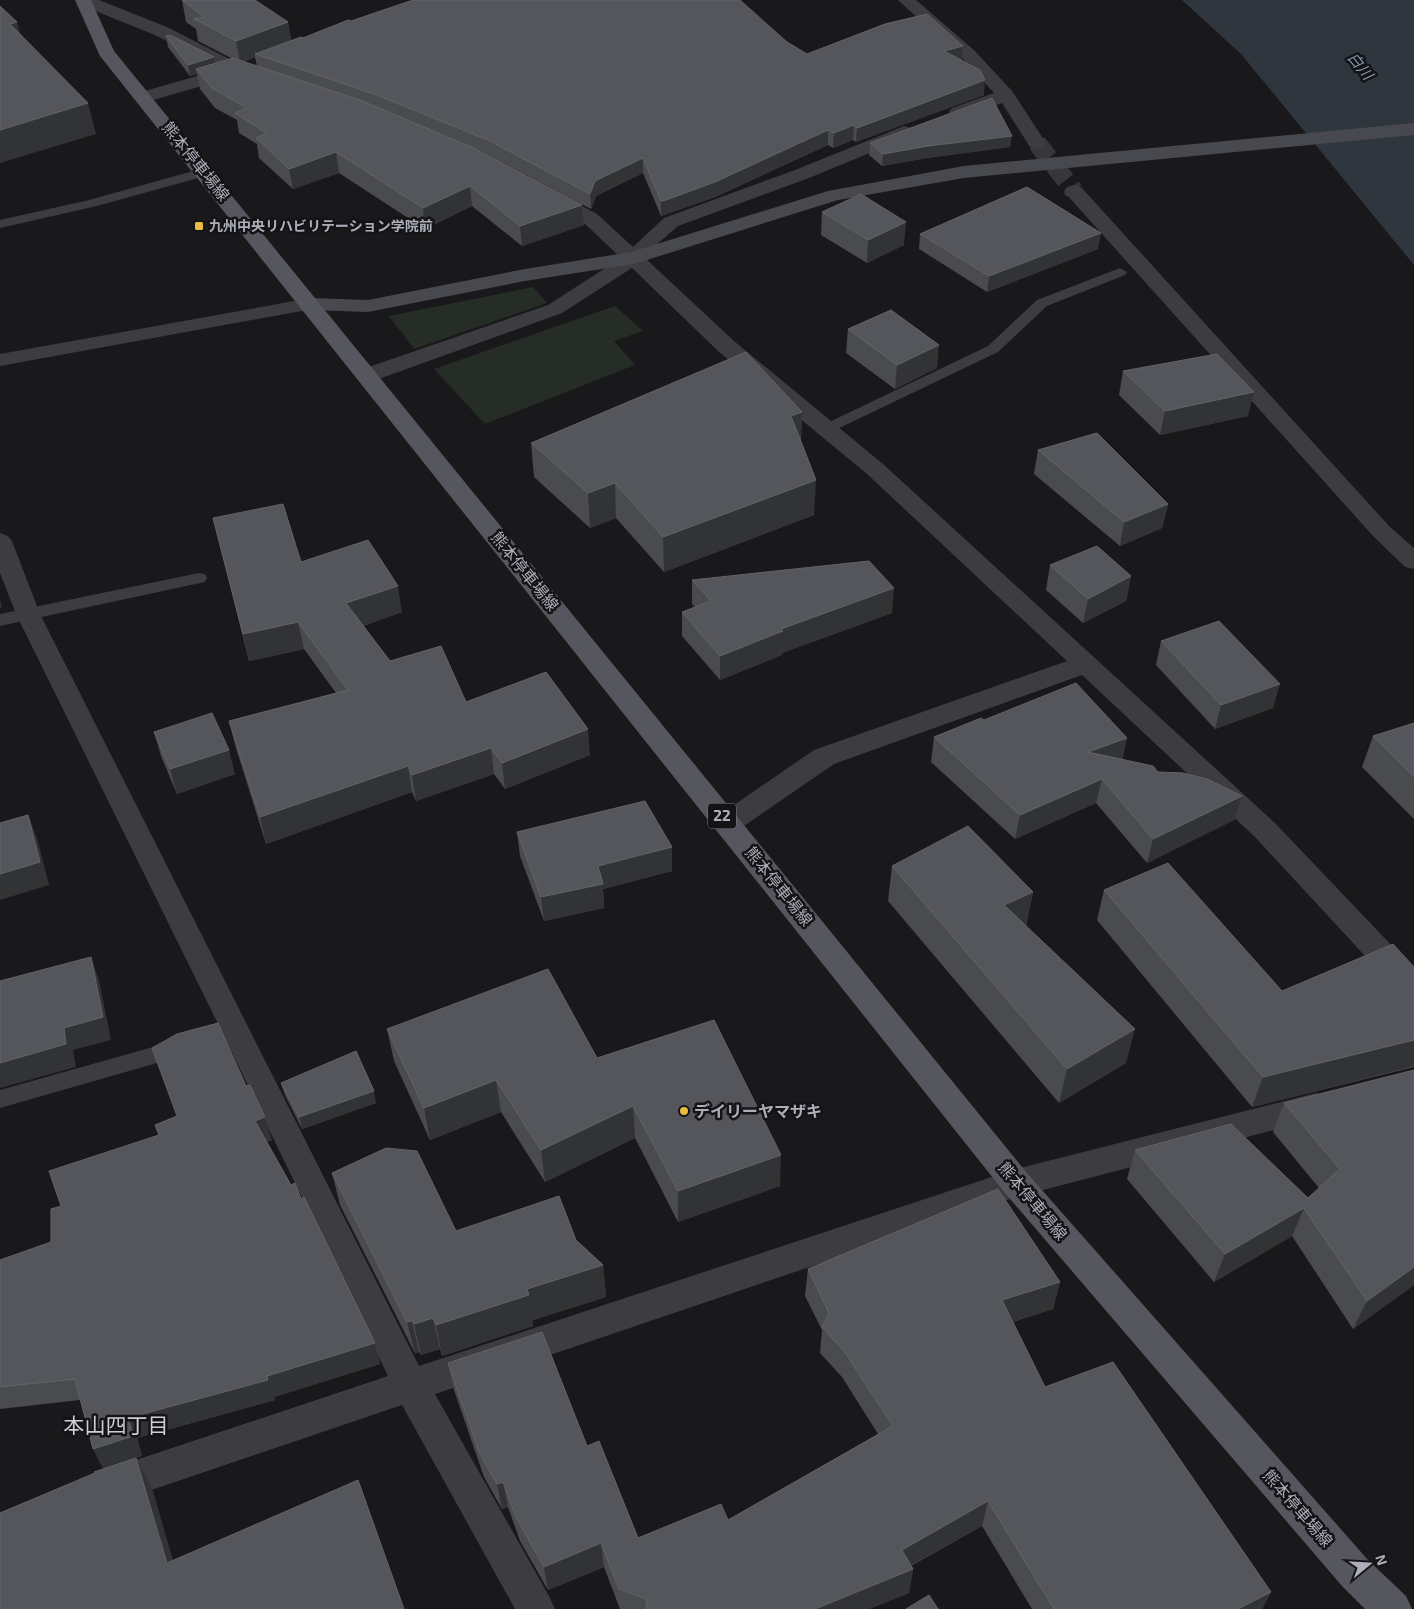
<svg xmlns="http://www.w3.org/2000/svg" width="1414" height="1609" viewBox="0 0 1414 1609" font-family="'Exo 2','Noto Sans JP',sans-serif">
<rect width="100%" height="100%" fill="#19191b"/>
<g fill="#252d26">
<polygon points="533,287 547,303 414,349 389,316"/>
<polygon points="615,306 643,331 614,341 635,365 485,424 434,369"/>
</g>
<polygon fill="#2f363e" points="1182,0 1414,0 1414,265 1241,54"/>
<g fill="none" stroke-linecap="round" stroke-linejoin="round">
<polyline stroke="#36373b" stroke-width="19" stroke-dasharray="19 9" stroke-linecap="butt" points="1037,143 1074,191"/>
<g fill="#3c3c41" fill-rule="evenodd">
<polygon points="204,168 209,169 211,172 209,175 97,206 0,228 0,220 89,200"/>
<polygon points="1120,268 1127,272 1125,275 1047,306 998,352 831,432 821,432 818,429 821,426 988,346 1037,300"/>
<polygon points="199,573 205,574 207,578 205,582 0,626 0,614"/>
<polygon points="178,1040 185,1043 188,1049 185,1055 0,1108 0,1090"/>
</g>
<g fill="#3c3c41" fill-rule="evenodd">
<polygon points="76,0 99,0 167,27 243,66 262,72 265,76 262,80 256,81 236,76 150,101 144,102 138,101 135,97 138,93 221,69 155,35 78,4"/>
<path d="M898,0h18l59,51 37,40 34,52 -2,4 -7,2 -7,-2 -28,-44c-15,5 -35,17 -50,13l-3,-4 3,-4 42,-15 -31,-34z"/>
<polygon points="904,126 911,128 913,132 911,136 809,178 678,226 657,244 645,258 734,341 883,464 1275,823 1414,969 1414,1001 1403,997 1255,837 1082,675 834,764 738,830 728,833 718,830 714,823 718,816 814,750 1067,661 867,474 718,351 632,268 562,313 376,380 368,382 360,380 357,375 360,370 548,305 621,258 583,222 543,201 540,197 543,193 550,191 557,193 597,214 633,247 664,218 795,170"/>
<polygon points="1074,185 1081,187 1389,526 1414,548 1414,569 1405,567 1373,536 1067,195 1064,191 1067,187"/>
<polygon points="311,298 318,300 321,304 318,308 0,366 0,354"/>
<polygon points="0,533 8,536 12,541 40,614 419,1366 1016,1169 1316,1093 1327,1097 1332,1106 1327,1115 1316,1119 1016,1197 435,1394 549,1596 555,1609 515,1609 402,1405 110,1504 97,1499 92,1486 97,1473 388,1376 222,1032 16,614 0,573"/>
</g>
<polygon fill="#48494f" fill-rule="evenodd" points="1414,123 1414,135 964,178 838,200 634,264 525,281 368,312 311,310 304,308 301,304 304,300 311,298 368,300 525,269 631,252 828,191 964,166"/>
<polygon fill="#56575e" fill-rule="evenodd" points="75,0 91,0 114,51 1027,1173 1368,1560 1406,1596 1412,1609 1365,1609 1342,1586 1005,1193 100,56"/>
</g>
<g fill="#4a4b4f" fill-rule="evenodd">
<path d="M182,0l106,22 3,19 12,-3 48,-17 436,21 20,12 156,-8 -1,14 22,35 -128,47 -3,-2 -20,8 -5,-3 -113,52 -54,19 -18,-43 -47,23 -5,13 -107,-56 98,52 2,20 -62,21 -50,-40 -47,23 -86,-56 -46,16 -34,-31 -2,-14 -18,-11 -2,-13 -22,-12 -15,-19 -3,-15 -7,2 -22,-29 -2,-11 48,21 1,7 18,-5 -35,-18 -2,-12 -10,-7zM255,57l2,9 -14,-4z"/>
<polygon points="870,143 1010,147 927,158 882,166 869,155"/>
<polygon points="822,212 904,245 867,263 821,235"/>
<polygon points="920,234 1098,249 987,292 919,249"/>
<polygon points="848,329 937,368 895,389 846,353"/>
<polygon points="1123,371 1248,416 1160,435 1119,395"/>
<polygon points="802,412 801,441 814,515 664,572 616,518 590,528 534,477 531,443"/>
<polygon points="1038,450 1168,504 1162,528 1120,546 1034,474"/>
<polygon points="213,518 402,612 363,626 390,661 466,702 590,755 505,789 494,774 416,801 412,792 266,844 236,748 229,721 336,693 304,649 249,661"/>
<polygon points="1050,565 1131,576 1126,601 1083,623 1046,590"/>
<polygon points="692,580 892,613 782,653 782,655 720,680 682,636 682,612 695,607 692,604"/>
<polygon points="1161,641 1273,708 1215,729 1156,665"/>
<polygon points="984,720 1127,738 1122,760 1158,772 1242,796 1234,820 1147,863 1096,803 1015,839 931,762 934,737"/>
<polygon points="1414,723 1414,819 1362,767 1373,736"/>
<polygon points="154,732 235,774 177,794 161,756"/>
<polygon points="517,832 672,847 672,871 603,889 604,908 544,921 520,856"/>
<polygon points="892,866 1033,892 1026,926 1126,1063 1059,1103 888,901"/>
<polygon points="1104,890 1282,991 1414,967 1414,1067 1252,1107 1097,920"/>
<polygon points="387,1029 597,1058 780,1186 678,1222 635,1138 545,1182 501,1112 430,1140 394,1061"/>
<polygon points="1414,1070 1414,1285 1353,1329 1292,1236 1214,1282 1127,1179 1135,1150 1308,1198 1319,1188 1273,1132 1284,1103"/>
<polygon points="281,1083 376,1103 302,1129 285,1095"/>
<polygon points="246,1086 272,1140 266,1142 291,1185 301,1199 375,1343 380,1364 274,1397 275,1400 137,1438 142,1456 80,1400 0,1409 0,1260 51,1242 61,1206 158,1135"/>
<polygon points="332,1173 456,1231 576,1240 603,1265 606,1297 533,1320 533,1326 442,1356 440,1349 421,1355 419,1352 415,1353 340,1205"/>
<polygon points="808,1269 1060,1282 1053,1309 1013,1322 1045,1387 1271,1592 1262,1609 1032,1609 982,1526 911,1566 913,1569 909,1593 869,1609 620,1609 604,1567 548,1590 520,1541 508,1507 502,1509 484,1477 454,1390 448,1363 587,1446 638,1538 728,1520 878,1434 842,1377 820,1353 822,1330 805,1296"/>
</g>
<g fill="#323335">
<polygon points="17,22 25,51 10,24"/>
<polygon points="288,22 292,44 255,54 255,57 240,62 236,41"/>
<polygon points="963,46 962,60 944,51"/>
<polygon points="214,57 216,69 196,69 197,74 190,76 188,65"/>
<polygon points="985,80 984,95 856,142 857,128"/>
<polygon points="88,103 96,134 0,163 0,130"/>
<polygon points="854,125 853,140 833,148 834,133"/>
<polygon points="828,130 828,145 715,197 661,216 661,201"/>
<polygon points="1012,136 1010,147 927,158 882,166 883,154 928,146"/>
<polygon points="336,152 339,173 293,189 289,169"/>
<polygon points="643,158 643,173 596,196 591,209 590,194 595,181"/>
<polygon points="470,186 472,206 425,229 423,208"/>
<polygon points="582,205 584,225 522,246 520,226"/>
<polygon points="906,222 904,245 867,263 868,240"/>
<polygon points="1101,233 1098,249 987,292 989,276"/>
<polygon points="939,345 937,368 895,389 897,365"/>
<polygon points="1254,392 1248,416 1160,435 1165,411"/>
<polygon points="802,412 800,447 791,416"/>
<polygon points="816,480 814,515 664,572 663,537"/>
<polygon points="615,483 616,518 590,528 588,493"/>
<polygon points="1168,504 1162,528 1120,546 1124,522"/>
<polygon points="1131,576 1126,601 1083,623 1088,599"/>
<polygon points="398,586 402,612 351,630 346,603"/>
<polygon points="894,588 892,613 782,653 782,655 720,680 720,656 781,629"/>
<polygon points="0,600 2,607 0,608"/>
<polygon points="298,622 304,649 249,661 243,634"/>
<polygon points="1280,684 1273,708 1215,729 1221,705"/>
<polygon points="588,729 590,755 505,789 502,763"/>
<polygon points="1127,738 1121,763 1088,752"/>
<polygon points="491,748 494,774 416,801 412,775"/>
<polygon points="229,750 235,774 177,794 170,769"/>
<polygon points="408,766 412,792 266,844 260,817"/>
<polygon points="1102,779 1096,803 1015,839 1020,815"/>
<polygon points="1242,796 1234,820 1147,863 1153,839"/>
<polygon points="28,815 37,838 49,885 0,900 0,874"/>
<polygon points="672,847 672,871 603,889 604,908 544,921 541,897 598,866"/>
<polygon points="1033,892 1026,927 1004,905"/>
<polygon points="91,957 99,980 111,1040 73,1050 76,1067 0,1088 0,1063 64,1028"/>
<polygon points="1135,1029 1126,1063 1059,1103 1067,1069"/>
<polygon points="1414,1040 1414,1066 1252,1107 1263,1077"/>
<polygon points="496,1080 501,1112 430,1140 424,1108"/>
<polygon points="374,1091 376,1103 302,1129 299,1117"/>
<polygon points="633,1106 635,1138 545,1182 541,1150"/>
<polygon points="265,1117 272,1140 262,1143 255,1121"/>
<polygon points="781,1155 780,1186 678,1222 678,1191"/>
<polygon points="1304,1208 1292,1236 1214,1282 1225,1254"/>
<polygon points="603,1265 606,1297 533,1320 533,1326 442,1356 436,1325 527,1289"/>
<polygon points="1414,1267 1414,1285 1353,1329 1367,1301"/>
<polygon points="1060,1282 1053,1309 996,1327 1002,1300"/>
<polygon points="433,1318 440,1349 421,1355 414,1324"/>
<polygon points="412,1321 419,1352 415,1353 407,1322"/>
<polygon points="375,1343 380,1364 274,1397 275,1400 137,1438 142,1456 103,1469 93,1449 128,1418"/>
<polygon points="136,1458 153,1491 183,1595 167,1563"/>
<polygon points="503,1482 508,1507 502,1509 497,1484"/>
<polygon points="988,1501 982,1526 897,1573 902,1550"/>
<polygon points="601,1543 604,1567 548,1590 544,1567"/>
<polygon points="913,1569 909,1593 869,1609 815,1609"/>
<polygon points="1271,1592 1262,1609 1238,1609"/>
</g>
<g fill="#55565b" stroke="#62646a">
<polygon points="182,0 255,0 288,22 236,41 194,19 205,17"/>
<polygon points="413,0 740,0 787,42 807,54 885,24 927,14 963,46 944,51 980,70 985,80 857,128 854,125 834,133 828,130 715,182 666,200 661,201 643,158 595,181 590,194 488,140 374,94 255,54 301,37 303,38 348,20 351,21"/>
<polygon points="0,6 17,22 10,24 88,103 0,130"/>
<polygon points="170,35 214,57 188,65 166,36"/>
<polygon points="233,58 360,100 471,147 582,205 520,226 470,186 423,208 336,152 289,169 256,138 267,133 235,113 247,108 212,88 196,69"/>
<polygon points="992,98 1012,136 928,146 883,154 870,143"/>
<polygon points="1027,187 1101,233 989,276 920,234"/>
<polygon points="861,194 906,222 868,240 822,212"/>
<polygon points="891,310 939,345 897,365 848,329"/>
<polygon points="746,352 802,412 791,416 816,480 663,537 615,483 588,493 531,443"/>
<polygon points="1217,354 1254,392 1165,411 1123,371"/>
<polygon points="1097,433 1168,504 1124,522 1038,450"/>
<polygon points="283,504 301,562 368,540 398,586 346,603 390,661 441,646 466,702 546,672 588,729 502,763 491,748 412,775 408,766 260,817 229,721 348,690 298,622 243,634 213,518"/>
<polygon points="1097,546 1131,576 1088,599 1050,565"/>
<polygon points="869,561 894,588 781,629 783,631 720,656 682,612 711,601 692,580"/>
<polygon points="1219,621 1280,684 1221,705 1161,641"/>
<polygon points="1076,683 1127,738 1088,752 1153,766 1158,772 1183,773 1207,779 1242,796 1153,839 1102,779 1020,815 934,737 981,718 984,720"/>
<polygon points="212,713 229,750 170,769 154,732"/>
<polygon points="1414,723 1414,777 1373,736"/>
<polygon points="645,801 672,847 598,866 603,884 541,897 517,832"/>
<polygon points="28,815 40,862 0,874 0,823"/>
<polygon points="968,826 1033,892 1004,905 1135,1029 1067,1069 892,866"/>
<polygon points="1168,863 1282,991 1393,944 1414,967 1414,1040 1263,1077 1104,890"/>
<polygon points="91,957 103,1017 64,1028 66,1044 0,1063 0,981"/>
<polygon points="548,969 597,1058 714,1020 781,1155 678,1191 633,1106 541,1150 496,1080 424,1108 387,1029"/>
<polygon points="218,1023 246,1086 250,1085 265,1117 255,1121 291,1185 295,1183 301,1199 304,1197 375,1343 267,1376 268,1380 128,1418 133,1436 93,1449 75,1379 0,1387 0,1260 51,1242 51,1209 61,1206 49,1171 159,1135 155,1125 177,1116 152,1048 177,1034"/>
<polygon points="356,1051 374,1091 299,1117 281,1083"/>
<polygon points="1414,1070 1414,1267 1367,1301 1304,1208 1225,1254 1135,1150 1231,1124 1308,1198 1340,1169 1284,1103"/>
<polygon points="386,1148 417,1151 456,1231 559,1196 576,1240 603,1265 527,1289 529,1295 436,1325 433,1318 414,1324 412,1321 407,1322 332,1173"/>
<polygon points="998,1189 1060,1282 1002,1300 1045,1387 1113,1362 1271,1592 1238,1609 1054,1609 988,1501 902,1550 913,1569 815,1609 647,1609 646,1599 619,1589 601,1543 544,1567 516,1517 503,1482 497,1484 479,1452 448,1363 542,1332 587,1446 599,1441 638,1538 721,1504 728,1520 893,1426 844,1351 822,1327 829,1313 808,1269"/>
<polygon points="136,1458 167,1563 358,1480 404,1609 0,1609 0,1513 95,1473 94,1472"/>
<polygon points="929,1595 938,1609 906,1609"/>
</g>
<g fill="#eabd42" stroke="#141316" stroke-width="2">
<rect x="194" y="221" width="10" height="10" rx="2.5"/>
<circle cx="684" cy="1111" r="5"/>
</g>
<g text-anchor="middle" stroke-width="5" stroke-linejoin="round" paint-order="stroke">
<g font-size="14" font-weight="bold" fill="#acafba" stroke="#141316" text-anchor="start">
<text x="209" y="231">九州中央リハビリテーション学院前</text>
</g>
<g font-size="15" font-style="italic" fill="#859ab2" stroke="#141316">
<text transform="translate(1360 66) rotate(51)" y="5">白川</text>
</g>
<rect fill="#141316" stroke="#7e8089" stroke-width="1" x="708" y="803.5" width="28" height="25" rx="4"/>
<g font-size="15" font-weight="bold" fill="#acafba">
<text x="722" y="821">22</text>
</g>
<g font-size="16" fill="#acafba" stroke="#141316">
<text transform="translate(196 161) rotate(51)" y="6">熊本停車場線</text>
<text transform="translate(525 571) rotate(51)" y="6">熊本停車場線</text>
<text transform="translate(779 886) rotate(51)" y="6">熊本停車場線</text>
<text transform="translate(1033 1201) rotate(50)" y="6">熊本停車場線</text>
<text transform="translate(1298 1508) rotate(49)" y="6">熊本停車場線</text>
</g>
<g font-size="16" font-weight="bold" fill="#acafba" stroke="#141316" text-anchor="start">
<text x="694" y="1117">デイリーヤマザキ</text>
</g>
<g font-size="21" fill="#ccced6" stroke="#141316">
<text x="116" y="1433">本山四丁目</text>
</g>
</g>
<g transform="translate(1369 1564) rotate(72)" stroke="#141316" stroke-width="4" paint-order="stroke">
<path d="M0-4L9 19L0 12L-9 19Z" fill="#acafba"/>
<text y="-8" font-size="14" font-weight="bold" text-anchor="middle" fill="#acafba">N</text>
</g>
</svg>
